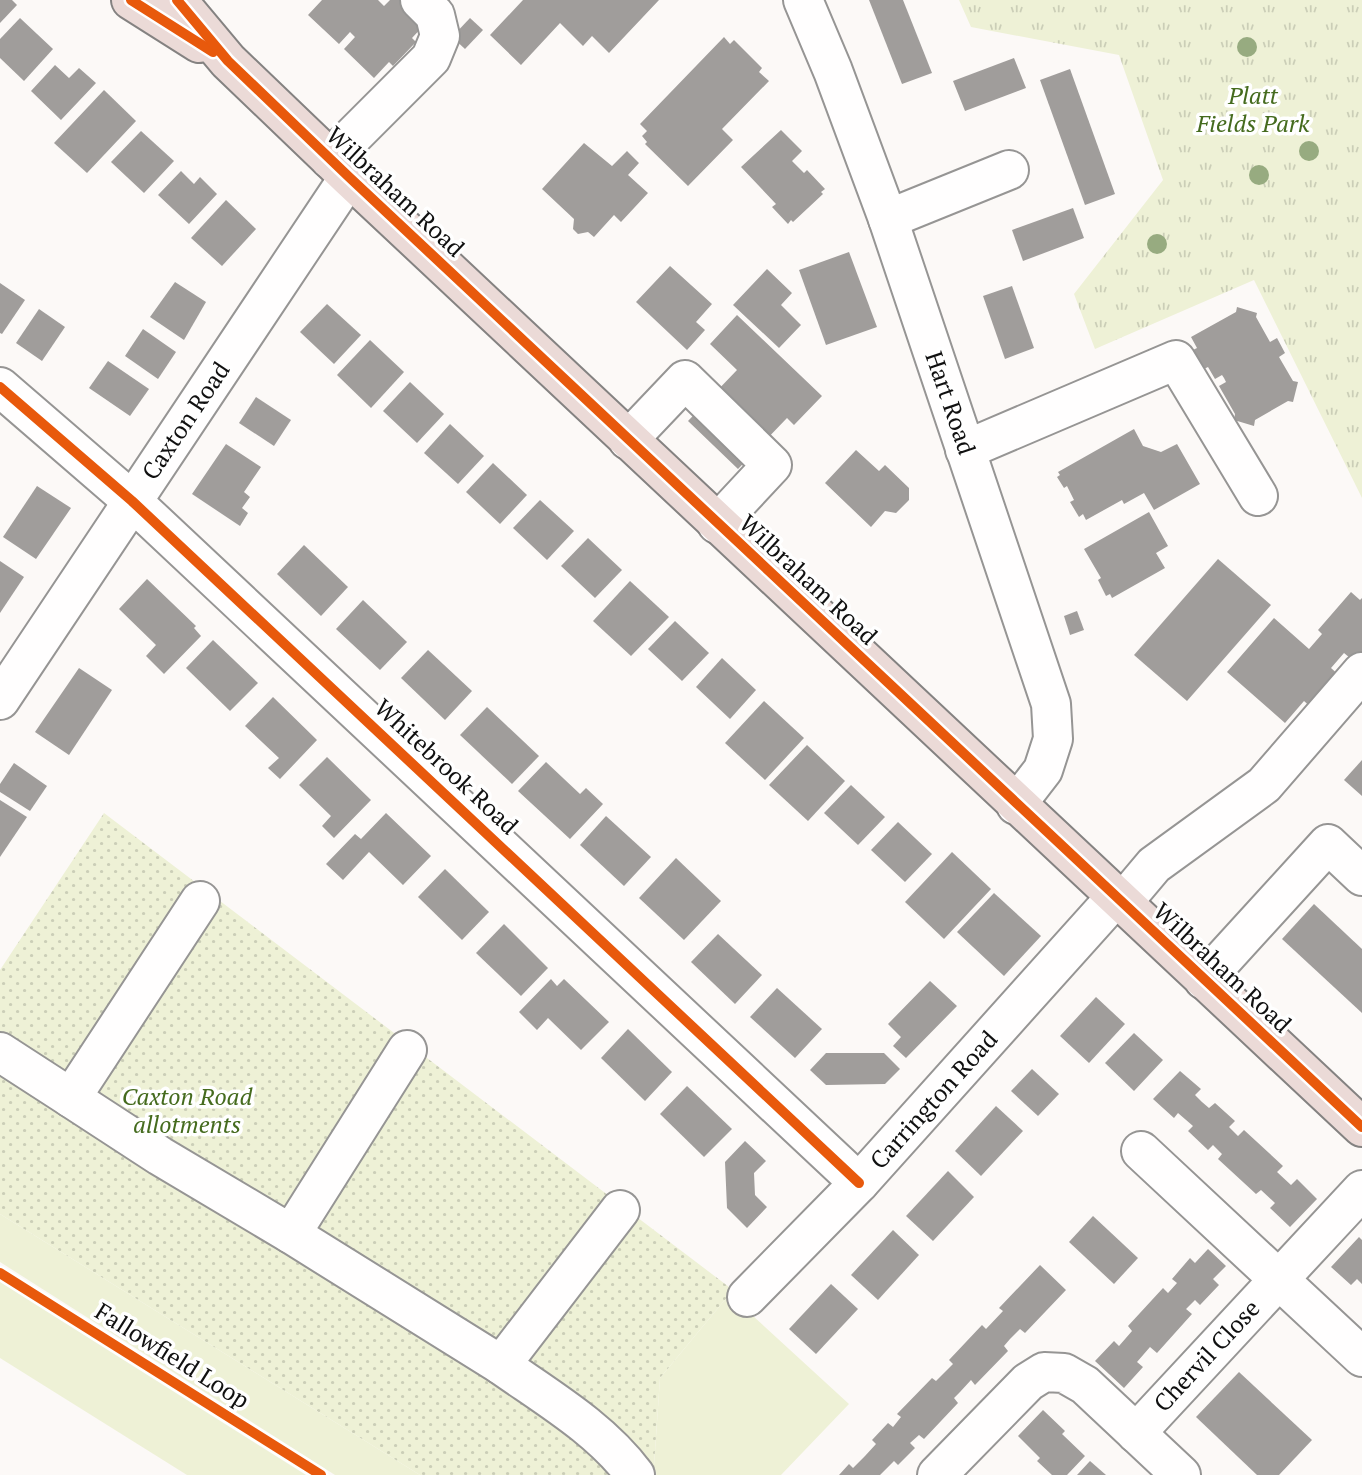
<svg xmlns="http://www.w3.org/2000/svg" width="1362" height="1475" viewBox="0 0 1362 1475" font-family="'PT Serif',serif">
<defs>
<pattern id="park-tufts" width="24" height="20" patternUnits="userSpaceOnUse" patternTransform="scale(1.75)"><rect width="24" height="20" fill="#eef1d6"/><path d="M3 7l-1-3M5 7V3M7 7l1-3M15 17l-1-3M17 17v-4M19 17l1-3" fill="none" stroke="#cbceb7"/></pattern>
<pattern id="garden-dots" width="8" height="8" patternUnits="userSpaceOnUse" patternTransform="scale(1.75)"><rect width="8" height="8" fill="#eef1d6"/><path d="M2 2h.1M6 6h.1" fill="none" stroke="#cbceb7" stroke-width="1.8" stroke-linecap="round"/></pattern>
</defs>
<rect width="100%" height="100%" fill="#fcf9f7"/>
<g fill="#eef1d6">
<polygon points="0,1214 420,1475 335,1475 0,1262"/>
<polygon points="0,1282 306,1475 187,1475 0,1358"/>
<polygon points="733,1290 741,1305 849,1404 781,1475 657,1475 654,1466 660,1378"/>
</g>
<polygon fill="url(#park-tufts)" points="959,0 1362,0 1362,498 1254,280 1095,349 1074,294 1163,180 1119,55 971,27"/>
<polygon fill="url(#garden-dots)" points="104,813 733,1290 660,1378 654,1465 657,1475 420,1475 0,1214 0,970"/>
<g fill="#a09d9b">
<polygon points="0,0 12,0 17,5 0,23"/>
<polygon points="322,0 378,0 384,6 390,0 402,0 426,23 412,38 416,42 393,66 389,62 374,78 344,49 355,37 350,32 339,44 308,15"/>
<polygon points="523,0 659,0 609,53 592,36 583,46 560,23 521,65 490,35"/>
<polygon points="869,0 903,0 932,73 902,84"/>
<polygon points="20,18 53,49 24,81 0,58 0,39"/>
<polygon points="470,18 483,30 465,49 452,37"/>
<polygon points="724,37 730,44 734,40 762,68 759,72 769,81 722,129 733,140 688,186 645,144 647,142 642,136 647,131 640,124"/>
<polygon points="1014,58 1026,88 965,111 953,81"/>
<polygon points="55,65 69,78 79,68 96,83 61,120 31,91"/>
<polygon points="1070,69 1115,194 1085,205 1040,80"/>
<polygon points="104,90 136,121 87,173 54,143"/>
<polygon points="781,130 802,151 792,161 804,173 807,170 825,189 821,192 823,194 793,222 791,220 788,224 772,207 776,204 741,167"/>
<polygon points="141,131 174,161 144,193 111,162"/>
<polygon points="584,143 612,166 627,151 639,163 628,175 648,193 621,222 614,215 594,237 588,232 578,234 573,229 574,219 542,189"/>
<polygon points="181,171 194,184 200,177 217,194 189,224 158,195"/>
<polygon points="226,200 256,229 222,266 191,238"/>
<polygon points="1073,208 1084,238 1023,261 1012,230"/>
<polygon points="849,252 877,327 826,345 799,270"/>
<polygon points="670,266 712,304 696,322 705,330 687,350 636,302"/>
<polygon points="767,269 792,293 781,305 801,325 779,348 733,305"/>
<polygon points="175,282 206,302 184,340 150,317"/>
<polygon points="0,283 25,300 2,334 0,333"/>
<polygon points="1012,286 1034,348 1005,359 983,296"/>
<polygon points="327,304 361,335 334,364 300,332"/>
<polygon points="1237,307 1257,313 1256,317 1270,342 1277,338 1285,353 1279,357 1293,381 1298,382 1293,402 1288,401 1255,420 1254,426 1234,420 1235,414 1219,386 1226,382 1224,378 1222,375 1215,379 1208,367 1204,369 1193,350 1197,348 1191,337 1236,312"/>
<polygon points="39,309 65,327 42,361 16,343"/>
<polygon points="737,315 822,396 794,425 787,418 738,469 688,421 737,370 710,344"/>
<polygon points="143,329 176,352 158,379 125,356"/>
<polygon points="370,340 404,372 371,408 337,375"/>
<polygon points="108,361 149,389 130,416 89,388"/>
<polygon points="410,382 444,414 417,443 383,411"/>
<polygon points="256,397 291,420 274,446 239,423"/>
<polygon points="450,424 484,456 458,484 424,453"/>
<polygon points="1134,429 1143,446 1161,452 1177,444 1200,484 1154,510 1144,493 1124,504 1122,500 1086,520 1083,514 1079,517 1070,502 1074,500 1067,486 1064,488 1057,477 1060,475 1058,472"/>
<polygon points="226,444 261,467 244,492 250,497 242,508 248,513 240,526 192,494"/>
<polygon points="856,450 879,471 885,465 909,488 909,500 896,513 885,511 871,527 825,483"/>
<polygon points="493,463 527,495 500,524 466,492"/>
<polygon points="37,486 71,508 36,559 3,537"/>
<polygon points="540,500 574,531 547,560 513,528"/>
<polygon points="1149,512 1168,546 1156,553 1165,568 1112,598 1110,594 1106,596 1098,580 1101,578 1084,549"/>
<polygon points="588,538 622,570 595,598 561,566"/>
<polygon points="304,545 348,587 321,616 277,574"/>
<polygon points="1218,559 1271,605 1187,701 1134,655"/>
<polygon points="0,561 24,577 0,613"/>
<polygon points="147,579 196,626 194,628 201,636 164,674 146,656 156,645 119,609"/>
<polygon points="630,581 669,617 631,656 593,621"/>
<polygon points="1351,592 1360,600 1362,598 1362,657 1356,663 1344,653 1331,668 1341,677 1313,709 1304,701 1285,723 1227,672 1274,618 1309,649 1322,634 1318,630"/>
<polygon points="363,600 407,642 380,670 336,629"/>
<polygon points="1077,611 1084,630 1070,635 1064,616"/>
<polygon points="675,621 709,653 682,681 648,649"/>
<polygon points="213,640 258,683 230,711 186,668"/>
<polygon points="428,650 472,691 445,720 401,678"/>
<polygon points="722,658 756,690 730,719 696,687"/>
<polygon points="79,668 112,690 69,755 35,732"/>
<polygon points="273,697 317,740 280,779 268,768 279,758 245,726"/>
<polygon points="764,701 804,738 765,780 725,743"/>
<polygon points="487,707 539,756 512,784 460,735"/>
<polygon points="807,745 845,781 808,821 769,785"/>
<polygon points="327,757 371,800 334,838 322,826 331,816 299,785"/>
<polygon points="1362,760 1362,796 1344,780"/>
<polygon points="546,762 580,794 586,788 603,804 570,839 518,791"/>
<polygon points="14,763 47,786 30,811 0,792 0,784"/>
<polygon points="851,785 885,817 858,845 824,813"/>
<polygon points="0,800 27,817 0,857"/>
<polygon points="386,813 431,856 403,885 369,852 343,880 326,864 355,834 361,839"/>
<polygon points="606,816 651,857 624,886 580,845"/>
<polygon points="898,822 932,854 905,882 871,850"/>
<polygon points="952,852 991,889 944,939 905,902"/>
<polygon points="676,858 721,901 684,940 639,898"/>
<polygon points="445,869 489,912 462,940 418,897"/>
<polygon points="994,893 1041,936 1004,976 957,932"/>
<polygon points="1314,904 1362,949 1362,1013 1282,939"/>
<polygon points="504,924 548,968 521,996 476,953"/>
<polygon points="718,934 762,975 735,1004 691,962"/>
<polygon points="551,979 557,986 564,979 609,1022 581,1050 548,1018 537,1030 519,1012"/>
<polygon points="930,981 957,1006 906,1058 893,1046 901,1037 888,1024"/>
<polygon points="777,988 822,1029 795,1058 750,1017"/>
<polygon points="1096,997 1125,1024 1089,1063 1060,1036"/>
<polygon points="628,1029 672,1072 645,1101 601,1058"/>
<polygon points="1134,1033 1163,1060 1134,1091 1105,1063"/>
<polygon points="826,1053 884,1053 900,1069 885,1084 826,1085 810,1070"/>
<polygon points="1032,1069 1059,1094 1038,1116 1011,1091"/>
<polygon points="1180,1071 1201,1089 1195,1095 1202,1102 1209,1108 1215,1103 1235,1121 1229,1127 1238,1136 1244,1130 1283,1166 1277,1172 1291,1185 1297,1179 1317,1199 1290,1227 1270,1208 1275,1203 1261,1190 1256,1194 1218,1159 1222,1154 1213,1145 1208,1150 1188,1131 1193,1126 1178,1113 1174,1118 1153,1099"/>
<polygon points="687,1086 732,1129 704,1157 660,1114"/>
<polygon points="996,1106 1023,1131 981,1176 955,1151"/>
<polygon points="745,1141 766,1161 754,1173 755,1195 767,1207 747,1228 727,1208 725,1162"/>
<polygon points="948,1171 974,1197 933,1241 906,1216"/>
<polygon points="1093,1216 1138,1258 1114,1284 1069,1242"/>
<polygon points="893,1230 919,1255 878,1300 851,1275"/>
<polygon points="1359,1237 1362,1240 1362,1284 1357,1279 1351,1285 1331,1267"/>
<polygon points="1208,1249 1226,1266 1213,1279 1219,1285 1200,1305 1195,1300 1186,1309 1192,1314 1157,1353 1150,1347 1137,1362 1143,1367 1124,1388 1095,1361 1114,1341 1119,1346 1132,1331 1128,1326 1163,1288 1168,1293 1177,1283 1172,1279 1190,1258 1195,1263"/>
<polygon points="1040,1265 1066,1290 1025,1333 1020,1329 1010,1339 1004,1346 1008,1351 975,1385 971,1380 960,1392 954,1398 958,1403 924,1439 919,1435 910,1443 915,1448 898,1465 894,1461 880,1475 839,1475 849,1464 853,1468 865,1456 876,1444 872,1440 888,1423 893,1427 901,1417 897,1414 932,1378 936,1381 953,1364 949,1360 982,1325 986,1329 1003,1311 999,1308"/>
<polygon points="831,1284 858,1309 816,1354 789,1329"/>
<polygon points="1239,1372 1312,1440 1279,1475 1257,1475 1196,1417"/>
<polygon points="1043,1410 1065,1431 1062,1434 1085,1456 1067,1475 1052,1475 1037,1461 1040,1458 1018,1436"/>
<polygon points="1090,1461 1106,1475 1077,1475"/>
</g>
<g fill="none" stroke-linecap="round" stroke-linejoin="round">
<defs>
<g id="minor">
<polyline points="803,0 833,71 888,219 1051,704 1053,739 1043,770 1016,805"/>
<polyline points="330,159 431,58 440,36 435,15 420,0"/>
<polyline points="888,219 1009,170"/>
<polyline points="0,387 132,501 859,1183"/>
<polyline points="628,440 685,380 772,465 717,524"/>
<polyline points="965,450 1176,360 1258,496"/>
<polyline points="0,700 349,177"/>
<polyline points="1122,903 1154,865 1264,785 1362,672"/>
<polyline points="1204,980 1328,844 1362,876"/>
<polyline points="0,1052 71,1098 200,901"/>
<polyline points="71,1098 160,1156 291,1234 407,1050"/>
<polyline points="1141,1151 1362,1357"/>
<polyline points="291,1234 501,1365 620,1210"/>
<polyline points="747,1297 859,1183 1115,898"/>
<path d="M501,1365c47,33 100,64 134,110"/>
<polyline points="1136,1433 1362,1190"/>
<polyline points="937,1475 1028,1382 1044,1372 1064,1373 1085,1385 1181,1475"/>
</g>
<g id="highway">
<polyline points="131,0 199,43"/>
<polyline points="177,0 228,61 349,177 1362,1127"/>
</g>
</defs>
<use href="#minor" stroke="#969594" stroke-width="42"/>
<use href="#highway" stroke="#848281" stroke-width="42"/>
<use href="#minor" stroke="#fffefe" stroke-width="38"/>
<use href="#highway" stroke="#ebdad7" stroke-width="38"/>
<defs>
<g id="cycleway">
<polyline points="131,0 213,52"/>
<polyline points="177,0 228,61 349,177 1362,1127"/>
<polyline points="0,387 132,501 859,1183"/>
<polyline points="0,1273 321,1475"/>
</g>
</defs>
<use href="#cycleway" stroke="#fff" stroke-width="15"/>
<use href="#cycleway" stroke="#e8590c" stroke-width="10"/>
</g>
<g fill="#97ab80">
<circle cx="1247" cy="47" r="10"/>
<circle cx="1309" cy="151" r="10"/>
<circle cx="1259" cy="175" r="10"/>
<circle cx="1157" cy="244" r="10"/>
</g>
<g text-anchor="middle" stroke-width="7" stroke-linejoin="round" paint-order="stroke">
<g font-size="24" font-style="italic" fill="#456b1e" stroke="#fff">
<text x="1253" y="104">Platt<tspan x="1253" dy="28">Fields Park</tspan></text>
<text x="187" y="1105">Caxton Road<tspan x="187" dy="28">allotments</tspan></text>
</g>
<g font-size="24" fill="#101010" stroke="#fff">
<text transform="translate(395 192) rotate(43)" y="8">Wilbraham Road</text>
<text transform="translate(950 403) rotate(71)" y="8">Hart Road</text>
<text transform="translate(186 421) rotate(-56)" y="8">Caxton Road</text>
<text transform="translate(808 580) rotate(43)" y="8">Wilbraham Road</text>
<text transform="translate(446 767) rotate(43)" y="8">Whitebrook Road</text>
<text transform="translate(1222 968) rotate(43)" y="8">Wilbraham Road</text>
<text transform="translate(934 1100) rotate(-48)" y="8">Carrington Road</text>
<text transform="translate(172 1356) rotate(32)" y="8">Fallowfield Loop</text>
<text transform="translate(1207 1356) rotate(-47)" y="8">Chervil Close</text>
</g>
</g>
</svg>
